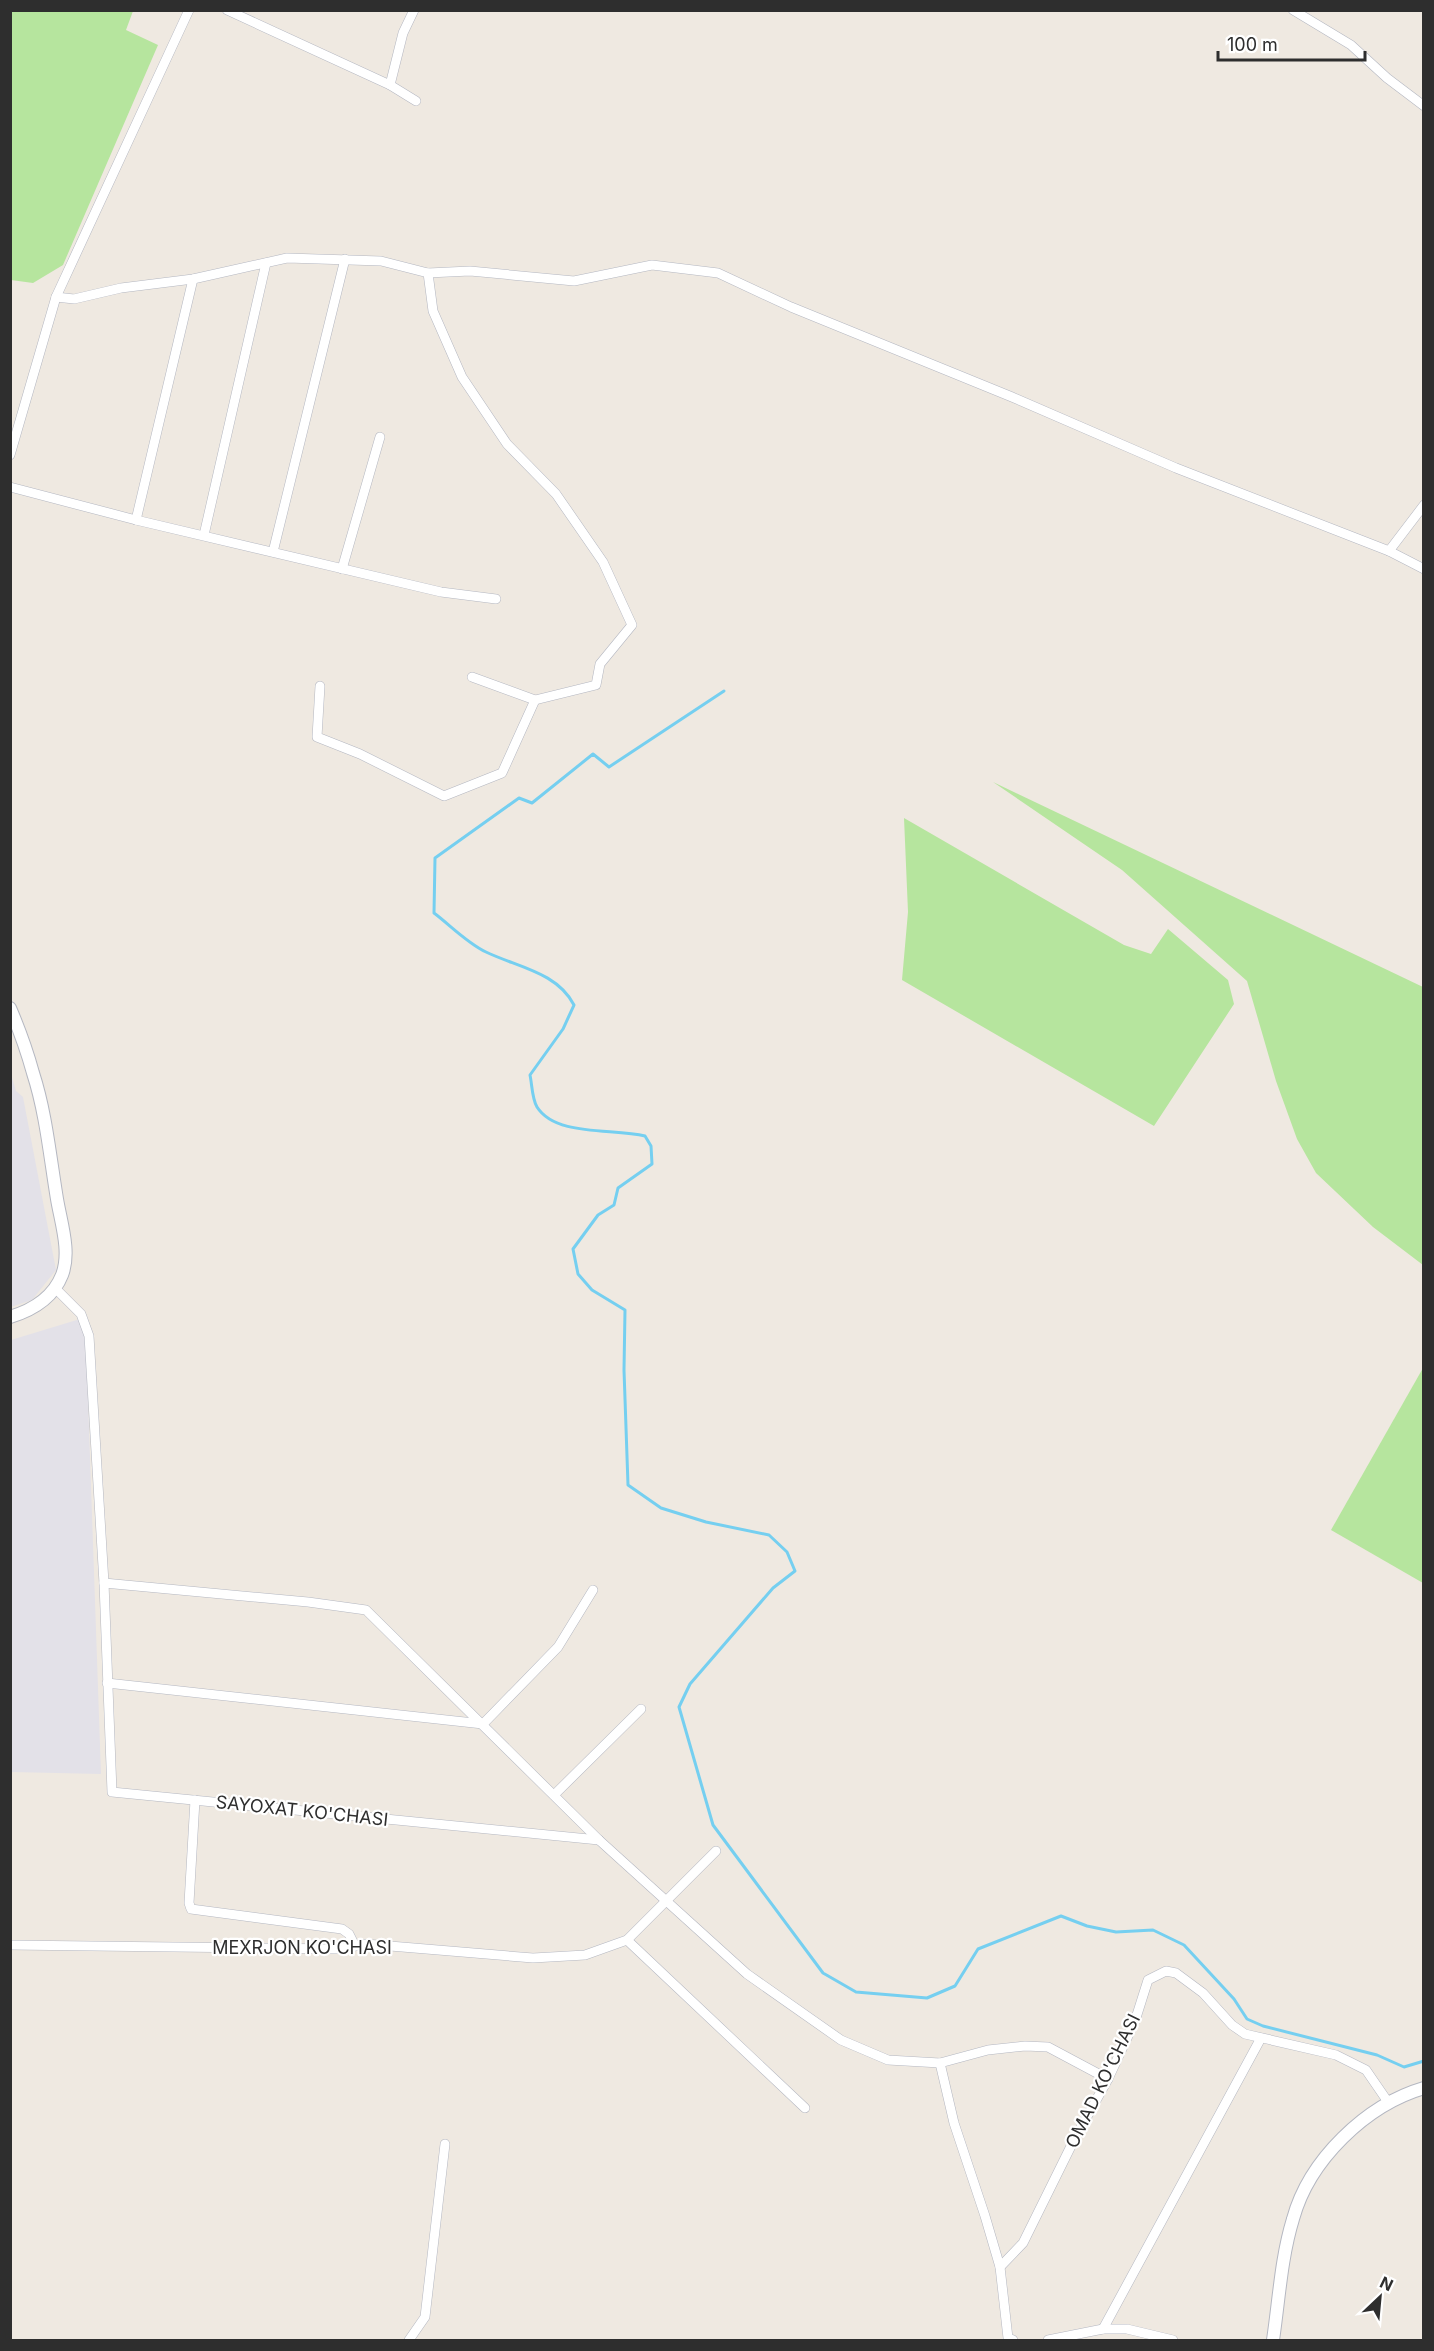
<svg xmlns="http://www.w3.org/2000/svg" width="1434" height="2351" viewBox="0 0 1434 2351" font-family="Inter,sans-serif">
<rect width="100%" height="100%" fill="#efe9e1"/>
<g fill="#e3e1e8">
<polygon points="10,1071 16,1091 23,1097 56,1270 32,1300 11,1307"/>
<polygon points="80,1319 86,1342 101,1774 11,1772 11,1340"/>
</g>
<g fill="#b6e59e">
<polygon points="11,10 133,11 126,30 158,45 63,265 33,283 11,280"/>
<polygon points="993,782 1423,987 1423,1265 1373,1227 1316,1173 1297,1139 1276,1081 1247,981 1122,870"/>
<polygon points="904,818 1124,945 1151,954 1168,929 1228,980 1234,1004 1154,1126 902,980 908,912"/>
<polygon points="1423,1368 1423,1583 1331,1530"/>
</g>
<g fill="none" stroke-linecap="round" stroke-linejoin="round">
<path stroke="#75cff0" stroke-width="3" d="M724,691l-115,76 -16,-13 -61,49 -13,-5 -84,60 -1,55c16,12 33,30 52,39 31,15 71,20 88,53l-11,24 -33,46c2,9 2,24 7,32 19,30 76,21 108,29l6,10 1,18 -34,24 -4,17 -16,10 -25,34 5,25 14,16 33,20 -1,60 4,115 33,23 45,14 63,13 18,17 8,19 -22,17 -83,96 -11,23 34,118 110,148 33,19 71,6 28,-12 23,-37 83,-33 26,10 29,6 37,-2 31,15 50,54 13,20 16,7 114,29 27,12 20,-6"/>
<defs>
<g id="street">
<polyline points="227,10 390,85 416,101"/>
<polyline points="1293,10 1351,45 1387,78 1424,106"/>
<polyline points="390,85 403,33 414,10"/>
<polyline points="428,273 433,311 462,377 507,444 556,494 603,562 632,625 600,664 596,685 535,700 472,677"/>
<polyline points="56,297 74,299 121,288 193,279 287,258 381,261 428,273 470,271 574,281 652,265 718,273 791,307 1012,397 1176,468 1389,551 1424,569"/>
<polyline points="10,455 56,297 189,10"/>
<polyline points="10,487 136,520 441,592 496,599"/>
<polyline points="136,520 193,279"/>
<polyline points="204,535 266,263"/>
<polyline points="1389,551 1424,505"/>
<polyline points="273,552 345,259"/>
<polyline points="342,569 380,437"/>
<polyline points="320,686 317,737 360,754 444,796 502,773 535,700"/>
<polyline points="55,1288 81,1314 89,1336 104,1583 112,1792 599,1840"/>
<polyline points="104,1583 308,1602 366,1610 599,1840 747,1974 841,2040 888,2060 940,2063 988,2050 1025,2046 1048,2047 1108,2079"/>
<polyline points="107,1683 483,1724 558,1647 593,1590"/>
<polyline points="554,1795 641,1709"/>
<polyline points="195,1800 189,1903 191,1909 342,1929 349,1934 355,1946"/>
<polyline points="627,1940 805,2108"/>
<polyline points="10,1945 339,1949 366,1944 533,1958 585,1955 627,1940 716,1851"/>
<polyline points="940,2063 954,2123 985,2216 1000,2267 1008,2338 1013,2340"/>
<polyline points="1000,2267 1023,2243 1075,2138 1108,2079 1135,2021 1148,1980 1166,1971 1176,1973 1203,1993 1232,2025 1245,2034 1336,2055 1366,2070 1388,2102"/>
<polyline points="1103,2329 1261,2038"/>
<polyline points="409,2340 425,2317 445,2144"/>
<polyline points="1048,2340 1103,2329 1127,2329 1173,2340"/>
</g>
<g id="secondary">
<path d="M10,1008c9,21 17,43 23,65 13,40 17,84 24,126 4,24 14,53 5,76 -9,23 -29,35 -52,42"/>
<path d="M1273,2340c6,-40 8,-82 20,-121 16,-59 73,-114 131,-131"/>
</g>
</defs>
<use href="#street" stroke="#b4b7c1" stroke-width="10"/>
<use href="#secondary" stroke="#b4b7c1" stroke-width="14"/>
<use href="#street" stroke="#fff" stroke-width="9"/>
<use href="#secondary" stroke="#fff" stroke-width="12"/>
</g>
<g text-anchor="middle" stroke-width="4.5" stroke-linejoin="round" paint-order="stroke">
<g font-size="18" fill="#2e2e2e" stroke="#fff">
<text transform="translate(302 1811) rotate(6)" y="6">SAYOXAT KO'CHASI</text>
<text x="302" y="1954">MEXRJON KO'CHASI</text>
<text transform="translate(1103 2081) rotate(-64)" y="6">OMAD KO'CHASI</text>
</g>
</g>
<rect width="1434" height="2351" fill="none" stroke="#2e2e2e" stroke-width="24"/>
<g transform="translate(1380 2297) rotate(26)" stroke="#ffffff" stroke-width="4.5" paint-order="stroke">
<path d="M0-4.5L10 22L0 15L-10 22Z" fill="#2e2e2e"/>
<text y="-9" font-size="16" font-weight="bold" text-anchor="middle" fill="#2e2e2e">N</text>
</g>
<path d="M1218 51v9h147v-9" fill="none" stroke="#2e2e2e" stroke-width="3"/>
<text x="1227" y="51" font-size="18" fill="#2e2e2e" stroke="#ffffff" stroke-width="4.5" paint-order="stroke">100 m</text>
</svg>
